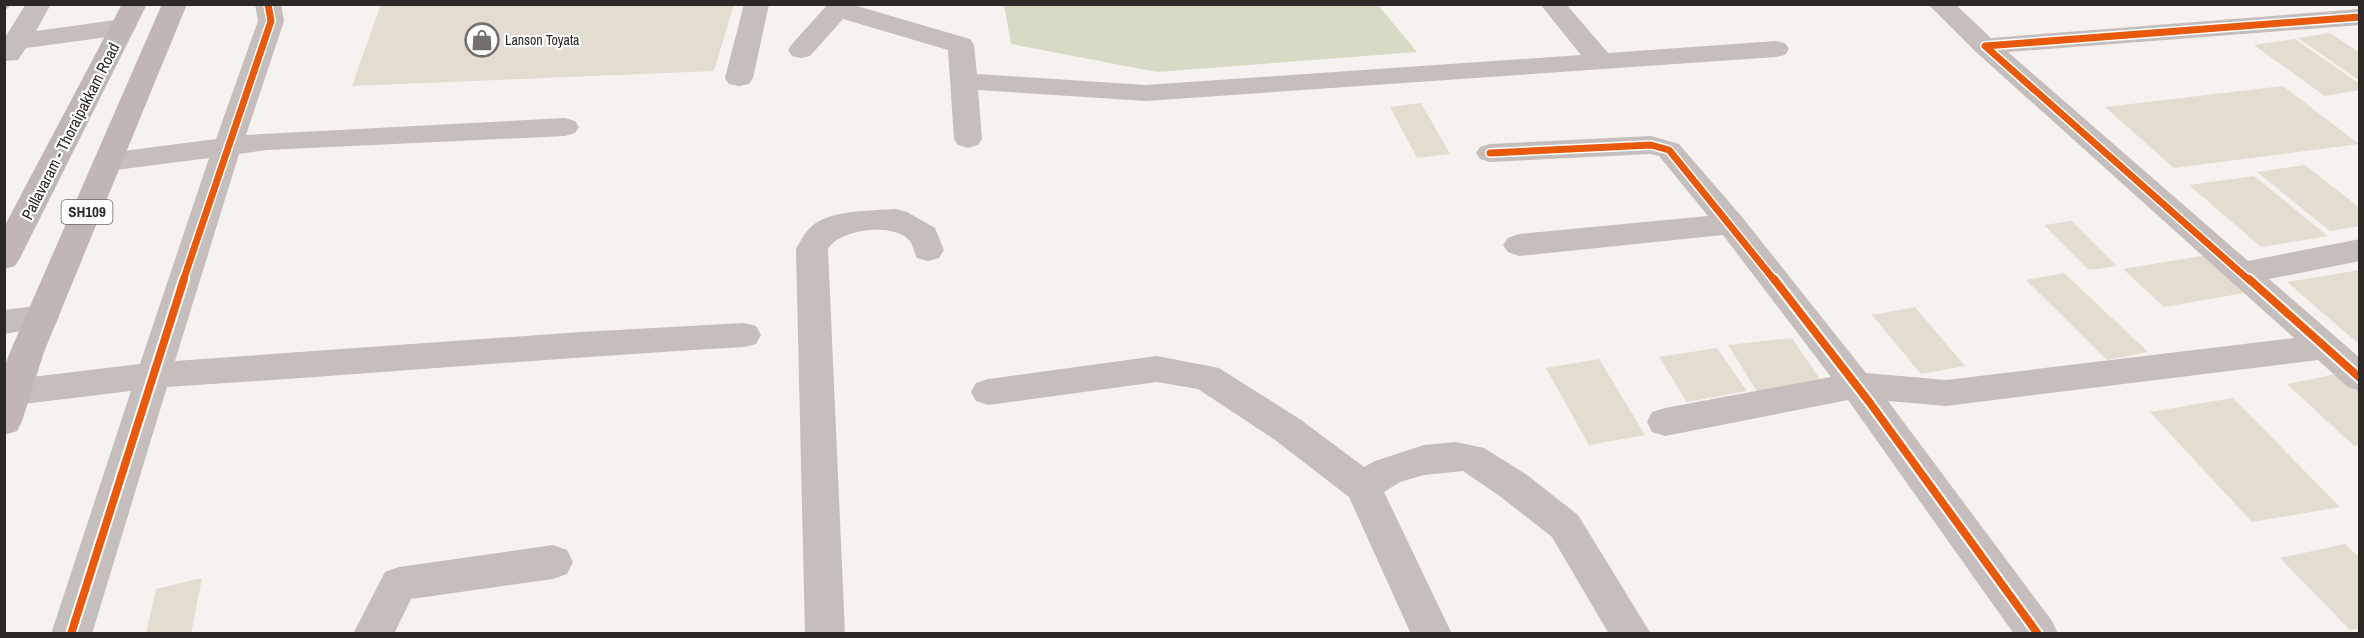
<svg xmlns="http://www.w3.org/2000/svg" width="2364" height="638" viewBox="0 0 2364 638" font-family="'Archivo Narrow',sans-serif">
<rect width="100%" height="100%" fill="#f6f2ef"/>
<polygon fill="#d7dbc6" points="1004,5 1378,5 1417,52 1157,72 1011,44"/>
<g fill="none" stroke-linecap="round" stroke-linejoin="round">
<polygon fill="#cba7b9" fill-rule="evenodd" points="4,4 12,4 4,11"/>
</g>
<g fill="#e2dcd1">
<polygon points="381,4 734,4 714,71 352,86"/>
<polygon points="2330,33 2360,53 2360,81 2298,38"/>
<polygon points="2295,39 2360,84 2360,90 2325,96 2254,45"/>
<polygon points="2283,86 2359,144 2174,168 2105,107"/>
<polygon points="1421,103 1450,154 1417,158 1390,107"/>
<polygon points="2305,165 2360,208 2360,226 2330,231 2257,172"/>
<polygon points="2254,176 2328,236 2261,247 2189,185"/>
<polygon points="2072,221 2117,266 2089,270 2044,225"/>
<polygon points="2208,255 2250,292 2164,307 2123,269"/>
<polygon points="2360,270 2360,345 2287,282"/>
<polygon points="2064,273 2148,352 2107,360 2026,280"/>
<polygon points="1915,307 1965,366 1921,374 1872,315"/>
<polygon points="1792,338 1824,385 1758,393 1728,345"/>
<polygon points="1717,348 1747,391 1687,402 1659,357"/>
<polygon points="1599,359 1645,435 1589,445 1546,368"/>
<polygon points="2342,373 2360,388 2360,445 2354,446 2287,384"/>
<polygon points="2233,398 2340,507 2252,522 2150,412"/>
<polygon points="2345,544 2360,558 2360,628 2350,630 2280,558"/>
<polygon points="202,578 191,634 146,634 156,589"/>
</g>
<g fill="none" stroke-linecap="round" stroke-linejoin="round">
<g fill="#c6bdbd" fill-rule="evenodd">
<polygon points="26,4 51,4 36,31 123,19 132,22 136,27 132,32 123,35 26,48 18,60 4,61 4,39"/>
<path d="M255,4h26l3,17 -38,114 319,-17 10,3 4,6 -4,6 -10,3 -298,14 -28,4 -64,207 406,-29 163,-9 12,3 5,9 -5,9 -12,3c-193,11 -385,28 -577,40l-75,247h-41l80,-243 -116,14 -11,-3v-20l11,-3 125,-15 69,-206 -101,13 -10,-2 -5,-7 5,-7 10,-2 108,-14 42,-118z"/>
<polygon points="744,4 769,4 753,78 749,84 739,86 729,84 725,78"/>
<polygon points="828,4 850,4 970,39 974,45 977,74 1146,85 1581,55 1540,4 1566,4 1608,53 1776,41 1785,43 1789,49 1785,55 1776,57 1146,101 978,90 982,139 978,145 968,148 958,145 954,139 948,50 843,19 810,56 801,58 792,56 788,50 792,44"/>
<polygon points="1928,4 1955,4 1991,38 2360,9 2360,25 2008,52 2248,261 2360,239 2360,261 2269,279 2360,358 2360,391 2348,387 2318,360 1946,406 1888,401 2052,621 2058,634 2014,634 1848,400 1665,436 1652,432 1647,422 1652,412 1665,408 1831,377 1723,235 1519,256 1508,252 1503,245 1508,238 1519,234 1708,216 1659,156 1650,154 1490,162 1480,159 1476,153 1480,147 1490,144 1651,136 1679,144 1742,217 1866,373 1946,380 2294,338 1976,52"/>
<path d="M896,209l11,3 28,16 9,22 -5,8 -11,3 -11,-3c-3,-5 -4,-14 -8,-18 -16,-18 -70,-11 -81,9l17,385h-40l-9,-385c4,-7 8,-15 13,-20 17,-20 63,-18 87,-20z"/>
<polygon points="43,305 55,309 59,317 55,325 4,334 4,310"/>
<polygon points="1157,356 1219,368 1301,420 1364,467 1375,461 1424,445 1456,442 1484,448 1527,475 1578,515 1651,634 1609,634 1552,537 1501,497 1463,471 1424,475 1400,482 1384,492 1452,634 1411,634 1349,497 1275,440 1198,389 1157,382 988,405 976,401 971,392 976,383 988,379"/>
<polygon points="553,545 567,550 573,562 567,574 553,579 411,599 394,634 353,634 385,572 399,567"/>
</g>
<g fill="#c0b6b4" fill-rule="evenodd">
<polygon points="122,4 147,4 20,258 15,266 4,269 4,227"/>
<polygon points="162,4 187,4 44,352 22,421 17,431 4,435 4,368 10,352"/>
</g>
<defs>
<g id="cycleway-far1">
<polyline points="1490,153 1651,145 1669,150 1775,281"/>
<polyline points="183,281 271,21 268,4"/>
<polyline points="2250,281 1985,46 2360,17"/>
</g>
<g id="cycleway">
<polyline points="1774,279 1870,403 2038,634"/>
<polyline points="2249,279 2360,378"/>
<polyline points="71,634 184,279"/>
</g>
</defs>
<use href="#cycleway-far1" stroke="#fff" stroke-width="10"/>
<use href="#cycleway" stroke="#fff" stroke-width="12"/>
<use href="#cycleway-far1" stroke="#e8590c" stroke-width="7"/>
<use href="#cycleway" stroke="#e8590c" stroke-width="8"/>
</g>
<defs>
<symbol id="shop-ring" viewBox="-11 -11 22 22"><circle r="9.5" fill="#fff" stroke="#726f6c" stroke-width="1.5"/><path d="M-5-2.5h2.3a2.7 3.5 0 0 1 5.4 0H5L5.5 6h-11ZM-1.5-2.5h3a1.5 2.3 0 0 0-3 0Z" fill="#726f6c"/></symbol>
</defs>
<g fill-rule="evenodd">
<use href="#shop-ring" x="463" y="21" width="38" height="38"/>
</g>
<g text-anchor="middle" stroke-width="4.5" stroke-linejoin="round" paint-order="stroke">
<g font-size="14" fill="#2b2826" stroke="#fff" text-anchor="start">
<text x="505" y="45">Lanson Toyata</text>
</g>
<rect fill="#fff" stroke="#6b6867" stroke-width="1.5" x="61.5" y="200" width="51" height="24" rx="4.5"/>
<g font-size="15" font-weight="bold" fill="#2b2826">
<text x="87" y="217">SH109</text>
</g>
<g font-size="16" fill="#2b2826" stroke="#fff">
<text transform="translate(70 131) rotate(-63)" y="6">Pallavaram - Thoraipakkam Road</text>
</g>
</g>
<rect width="2364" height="638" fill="none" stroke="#2b2826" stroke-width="12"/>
</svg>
